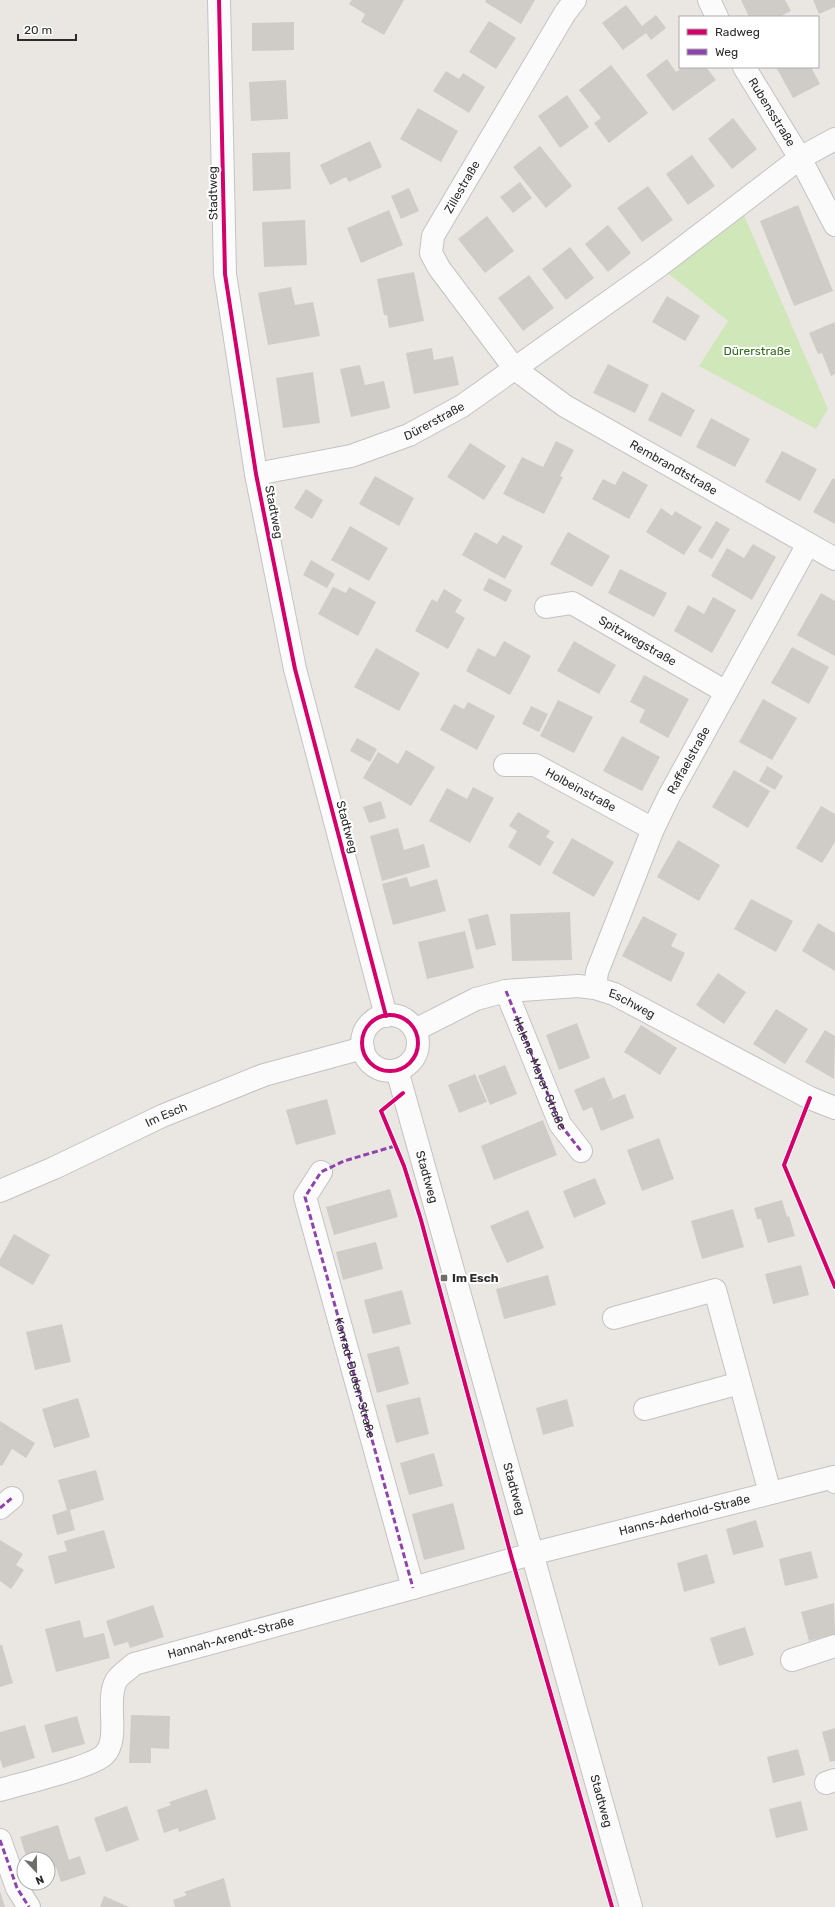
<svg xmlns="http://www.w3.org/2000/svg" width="835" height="1907" viewBox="0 0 835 1907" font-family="Rubik,sans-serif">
<rect width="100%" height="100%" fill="#eae6e2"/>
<polygon fill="#d0e7b9" points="740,206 828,409 816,429 699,366 728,321 659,266"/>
<g fill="#cfccc8">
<polygon points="352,0 404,0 384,35 361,22 365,14 349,4"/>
<polygon points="486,0 535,0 521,24 485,2"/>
<polygon points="741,0 785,0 791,11 779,17 749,17"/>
<polygon points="813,0 835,0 835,7 819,14"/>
<polygon points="626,5 642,26 656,15 666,28 651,40 646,33 623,50 602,23"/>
<polygon points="489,21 516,38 496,69 469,52"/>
<polygon points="294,22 294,50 252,51 252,23"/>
<polygon points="667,59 676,72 683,67 706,67 716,80 673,111 646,75"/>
<polygon points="611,65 648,113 609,143 594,123 601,118 579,90"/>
<polygon points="776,67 811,67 820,84 793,98"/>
<polygon points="446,71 459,79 463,73 485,87 469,113 433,91"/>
<polygon points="286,80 288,119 251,121 249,82"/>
<polygon points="567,95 589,127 560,148 538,116"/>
<polygon points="418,108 458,131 441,162 400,139"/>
<polygon points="733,118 757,149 732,169 708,139"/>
<polygon points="370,141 382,167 349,182 346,177 330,185 320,165"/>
<polygon points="540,146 572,186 546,208 513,167"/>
<polygon points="290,152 291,189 253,191 252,153"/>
<polygon points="692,155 715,186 688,205 666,174"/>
<polygon points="520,182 532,198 513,213 500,197"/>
<polygon points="648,186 673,220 642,242 617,208"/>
<polygon points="409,188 419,211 401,219 391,196"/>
<polygon points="798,205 833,291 794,306 760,221"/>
<polygon points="389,210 403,245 361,263 347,228"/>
<polygon points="487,216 514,251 485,273 458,239"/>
<polygon points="305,220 307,265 264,267 262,222"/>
<polygon points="608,225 631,253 608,272 585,244"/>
<polygon points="570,247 594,278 566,300 542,269"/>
<polygon points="414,272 424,321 389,328 387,315 384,315 377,279"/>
<polygon points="529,275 554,308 523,331 498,298"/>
<polygon points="291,287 295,305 313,302 320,336 268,345 258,293"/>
<polygon points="667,296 700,316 685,341 652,322"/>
<polygon points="835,322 835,374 831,376 822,353 818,354 809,333"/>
<polygon points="432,348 434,360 453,356 459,385 414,394 406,353"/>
<polygon points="608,364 649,385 635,413 593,393"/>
<polygon points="360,365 365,385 384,381 390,408 351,417 340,369"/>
<polygon points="313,372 320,423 283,428 276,378"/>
<polygon points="662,392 695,410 681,437 648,420"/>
<polygon points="711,418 750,439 735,467 696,447"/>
<polygon points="556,441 574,450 560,476 563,477 544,514 503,494 522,457 543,467"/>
<polygon points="470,443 506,466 484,500 447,477"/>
<polygon points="782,451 817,469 800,501 765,482"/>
<polygon points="623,471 648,485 629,519 592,499 603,479 615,485"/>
<polygon points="375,476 414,498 399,526 359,504"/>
<polygon points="833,478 835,479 835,524 813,512"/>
<polygon points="306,489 323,500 312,519 294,508"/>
<polygon points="661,508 672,516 675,511 702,527 684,555 646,532"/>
<polygon points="716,521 730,529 712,559 698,551"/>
<polygon points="350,526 388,548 369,581 331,560"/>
<polygon points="475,532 497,544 503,535 523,546 505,579 462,555"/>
<polygon points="568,532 610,556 592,587 550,564"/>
<polygon points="753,544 776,557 752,600 711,576 727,548 744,558"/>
<polygon points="311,560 335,574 327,588 303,575"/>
<polygon points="620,569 667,593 654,617 608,593"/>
<polygon points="489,578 512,590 506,602 483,590"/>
<polygon points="333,587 346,593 349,587 376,602 358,636 318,614"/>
<polygon points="444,589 462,600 455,612 465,618 448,649 415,631 432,599 437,602"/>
<polygon points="821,593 835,601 835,656 797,635"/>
<polygon points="713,597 736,610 712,653 674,631 688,605 704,614"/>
<polygon points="504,641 531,656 510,695 466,671 478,648 495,657"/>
<polygon points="574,641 616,665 599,694 557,671"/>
<polygon points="792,647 829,667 809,704 771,683"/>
<polygon points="376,648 420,673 399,711 354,687"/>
<polygon points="644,675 689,699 668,738 639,722 645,710 630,702"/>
<polygon points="763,699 797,718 772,760 739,742"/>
<polygon points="558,700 593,717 574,753 540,736"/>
<polygon points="468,702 495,716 477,750 440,730 454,704 464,709"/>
<polygon points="531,706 548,714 539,732 522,724"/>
<polygon points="622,736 660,757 642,791 603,771"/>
<polygon points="357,738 377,749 370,762 350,751"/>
<polygon points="406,750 435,767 411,806 363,778 378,752 398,764"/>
<polygon points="767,766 783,776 775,790 759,781"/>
<polygon points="734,770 770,791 748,828 712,807"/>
<polygon points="473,787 494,798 470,843 429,821 447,788 467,799"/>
<polygon points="381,801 386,818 369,823 363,807"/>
<polygon points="821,806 835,814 835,842 822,863 796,848"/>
<polygon points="518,812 550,831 546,837 554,842 540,866 508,847 517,831 509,826"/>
<polygon points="398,828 404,850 424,844 430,867 382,881 370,836"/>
<polygon points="572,838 614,862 594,897 552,873"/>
<polygon points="678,840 720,865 699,901 657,877"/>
<polygon points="407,877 410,887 437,879 446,911 393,925 382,884"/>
<polygon points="751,899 793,921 776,952 734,929"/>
<polygon points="570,912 572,960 512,961 510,914"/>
<polygon points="488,914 496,945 476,950 468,919"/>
<polygon points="643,916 677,934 671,946 685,953 671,982 622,956"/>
<polygon points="818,923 835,933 835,971 802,951"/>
<polygon points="465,931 474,968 427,979 418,942"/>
<polygon points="718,973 746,992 724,1024 696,1005"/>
<polygon points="776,1009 808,1029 785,1064 753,1044"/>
<polygon points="577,1023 590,1058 559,1070 546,1035"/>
<polygon points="641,1025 677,1048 660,1075 624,1052"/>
<polygon points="825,1030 835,1036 834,1079 805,1062"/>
<polygon points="505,1065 517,1094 490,1105 478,1076"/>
<polygon points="475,1074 487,1102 459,1113 448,1085"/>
<polygon points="604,1077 613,1098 605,1102 625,1094 634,1118 601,1131 592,1107 583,1111 574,1090"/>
<polygon points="327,1099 336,1134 296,1145 286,1110"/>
<polygon points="543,1120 557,1155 494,1180 481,1146"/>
<polygon points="659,1138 674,1179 642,1191 627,1150"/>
<polygon points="595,1178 606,1204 574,1218 563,1191"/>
<polygon points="390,1189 398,1217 334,1235 326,1207"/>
<polygon points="782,1200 787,1217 789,1216 795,1236 768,1243 761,1219 757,1219 754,1208"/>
<polygon points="733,1209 744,1247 702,1259 691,1221"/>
<polygon points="528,1210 544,1248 507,1263 490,1226"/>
<polygon points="14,1234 50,1255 33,1285 0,1266 0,1259"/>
<polygon points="376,1242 383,1269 343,1280 336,1252"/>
<polygon points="801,1265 809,1295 773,1304 765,1274"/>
<polygon points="548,1275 556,1305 504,1319 496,1289"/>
<polygon points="402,1290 411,1324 373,1334 364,1300"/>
<polygon points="62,1324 71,1362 35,1370 26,1332"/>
<polygon points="399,1346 409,1384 377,1393 367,1354"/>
<polygon points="420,1397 429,1434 396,1443 386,1405"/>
<polygon points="78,1398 90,1437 54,1448 42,1409"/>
<polygon points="567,1399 574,1426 543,1435 536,1408"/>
<polygon points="0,1421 35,1443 26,1458 12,1449 2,1466 0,1465"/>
<polygon points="434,1453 443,1486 409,1495 400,1463"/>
<polygon points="96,1470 104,1500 70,1510 75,1530 57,1535 52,1515 67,1510 58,1480"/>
<polygon points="453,1503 465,1549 424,1560 412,1514"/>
<polygon points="756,1520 764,1547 733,1555 726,1529"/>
<polygon points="104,1530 115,1568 55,1584 48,1556 67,1551 64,1541"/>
<polygon points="0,1540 23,1554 16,1565 24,1570 11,1589 0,1581"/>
<polygon points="811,1551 818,1578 785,1586 779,1559"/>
<polygon points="707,1554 715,1583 684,1592 677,1563"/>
<polygon points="834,1603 835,1634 809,1641 801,1612"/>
<polygon points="153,1605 164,1637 130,1648 128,1642 114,1646 106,1621"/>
<polygon points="80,1620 84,1638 104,1633 110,1658 56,1672 45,1629"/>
<polygon points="745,1627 754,1655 719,1666 710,1638"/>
<polygon points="0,1645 2,1645 13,1683 0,1687"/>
<polygon points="131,1715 170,1716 169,1749 151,1748 151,1763 129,1763"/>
<polygon points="77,1716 85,1744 52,1753 44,1725"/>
<polygon points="25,1725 35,1758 3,1768 0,1759 0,1732"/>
<polygon points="835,1728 835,1761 830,1762 822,1732"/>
<polygon points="798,1749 805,1775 773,1783 767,1757"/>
<polygon points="207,1789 216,1819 179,1832 178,1828 164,1833 157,1810 171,1805 169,1802"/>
<polygon points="801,1801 808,1830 776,1838 769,1809"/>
<polygon points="127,1806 139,1840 106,1852 94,1818"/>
<polygon points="58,1825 69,1860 80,1856 86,1874 61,1882 56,1867 48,1869 48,1859 27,1859 20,1837"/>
<polygon points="224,1878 231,1907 175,1907 173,1900 187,1895 184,1892"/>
<polygon points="0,1891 5,1907 0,1907"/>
<polygon points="104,1896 129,1907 100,1907"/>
</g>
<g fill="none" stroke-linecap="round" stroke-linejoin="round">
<defs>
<g id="street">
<polyline points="219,0 225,274 256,474 295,669 386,1016"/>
<path id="s1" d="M575,0l-10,13 -132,223 -2,17 8,15 76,101 50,37 270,153"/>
<polyline points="709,0 717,17"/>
<path id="s2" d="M744,67l56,91 35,67"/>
<path id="s3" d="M256,474l95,-18 58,-21 53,-29 197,-140 141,-108 35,-19"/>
<path id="s4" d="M546,607l26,-4 154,89"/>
<path id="s5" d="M505,765h30l118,64"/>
<path id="s6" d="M595,988l2,-16 56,-143 16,-33 139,-252"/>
<path id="s7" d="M506,991l54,133 21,27"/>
<circle cx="390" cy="1043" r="28"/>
<path id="s8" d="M415,1030l61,-31 30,-8 72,-5 17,2 19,6 196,104 25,10"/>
<path id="s9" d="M397,1070l234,837"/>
<polyline points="321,1172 305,1197 413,1588"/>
<path id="s10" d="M0,1191l54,-23 108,-52 102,-41 99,-27"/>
<polyline points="614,1318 715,1290 770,1493"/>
<polyline points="645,1409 740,1383"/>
<polyline points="0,1508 12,1498"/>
<polyline points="792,1660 835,1646"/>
<polyline points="826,1783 835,1780"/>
<path id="s11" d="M0,1790c20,-6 92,-23 104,-35 17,-16 1,-54 12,-74 3,-6 13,-12 18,-17l279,-76 118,-34 303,-77 1,5"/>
<polyline points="0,1840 17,1888 29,1907"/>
</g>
</defs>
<use href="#street" stroke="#c4c3c3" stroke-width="24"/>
<use href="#street" stroke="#fcfbfb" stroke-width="22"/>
<g stroke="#8e44ad" stroke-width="3" stroke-dasharray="6 3" stroke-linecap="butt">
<polyline points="506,991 560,1124 581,1151"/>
<path id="s12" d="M395,1146l-51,15 -23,11 -16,25 108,391"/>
<polyline points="0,1508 12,1498"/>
<polyline points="0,1840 17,1888 29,1907"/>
</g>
<defs>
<g id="cycleway">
<polyline points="219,0 225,274 256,474 295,669 386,1016"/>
<circle cx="390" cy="1043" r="28"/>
<polyline points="403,1093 381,1111 404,1166 421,1220 512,1559 612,1907"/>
<polyline points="810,1098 784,1165 835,1287"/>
</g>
</defs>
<use href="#cycleway" stroke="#fff" stroke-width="6"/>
<use href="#cycleway" stroke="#d6006c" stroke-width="4"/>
</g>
<rect fill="#6e6d6c" stroke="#fff" stroke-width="1.5" x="440" y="1274" width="8" height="8" rx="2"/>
<g text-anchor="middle" stroke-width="4" stroke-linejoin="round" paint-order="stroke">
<g font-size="12" fill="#2c2c2c" stroke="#fff">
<text dy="4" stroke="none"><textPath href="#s2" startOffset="53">Rubensstraße</textPath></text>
<text transform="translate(462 187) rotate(-60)" y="4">Zillestraße</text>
<text transform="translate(213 193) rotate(-91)" y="4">Stadtweg</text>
<text dy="4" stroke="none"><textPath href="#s3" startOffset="187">Dürerstraße</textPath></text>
<text dy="4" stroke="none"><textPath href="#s1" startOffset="623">Rembrandtstraße</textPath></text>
<text transform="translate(274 512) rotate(79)" y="4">Stadtweg</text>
<text dy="4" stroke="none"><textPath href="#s4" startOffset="102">Spitzwegstraße</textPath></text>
<text dy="4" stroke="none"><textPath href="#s6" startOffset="247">Raffaelstraße</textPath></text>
<text dy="4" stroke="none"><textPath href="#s5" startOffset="82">Holbeinstraße</textPath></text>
<text transform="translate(347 827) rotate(75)" y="4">Stadtweg</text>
<text dy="4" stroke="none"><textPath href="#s8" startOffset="229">Eschweg</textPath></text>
<text dy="4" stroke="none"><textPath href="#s7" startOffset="89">Helene-Mayer-Straße</textPath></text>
<text dy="4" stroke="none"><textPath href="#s10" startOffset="183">Im Esch</textPath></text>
<text dy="4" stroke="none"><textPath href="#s9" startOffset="111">Stadtweg</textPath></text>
<text dy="4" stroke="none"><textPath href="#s12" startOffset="296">Konrad-Duden-Straße</textPath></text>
<text dy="4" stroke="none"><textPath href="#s9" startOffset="435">Stadtweg</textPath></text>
<text dy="4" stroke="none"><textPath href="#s11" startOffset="782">Hanns-Aderhold-Straße</textPath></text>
<text dy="4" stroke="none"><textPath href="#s11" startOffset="312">Hannah-Arendt-Straße</textPath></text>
<text dy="4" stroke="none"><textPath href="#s9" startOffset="759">Stadtweg</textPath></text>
</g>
<g font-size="12" fill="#316e17" stroke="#fff">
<text x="757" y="355">Dürerstraße</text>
</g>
<g font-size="12" font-weight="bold" fill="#2c2c2c" stroke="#fff" text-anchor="start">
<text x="452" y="1282">Im Esch</text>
</g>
</g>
<rect x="679" y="16" width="140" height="52" fill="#ffffff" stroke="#ababab"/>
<rect x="687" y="29" width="20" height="6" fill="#d6006c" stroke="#ababab"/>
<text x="715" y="36" font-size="12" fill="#2c2c2c">Radweg</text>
<rect x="687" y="49" width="20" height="6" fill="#8e44ad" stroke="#ababab"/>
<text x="715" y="56" font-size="12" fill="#2c2c2c">Weg</text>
<g transform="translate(36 1871) rotate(158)"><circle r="19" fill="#ffffff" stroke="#ababab"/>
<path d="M0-3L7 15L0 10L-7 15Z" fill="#6e6d6c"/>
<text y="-6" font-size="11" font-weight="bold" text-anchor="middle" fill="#2c2c2c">N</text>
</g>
<path d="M18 34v6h58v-6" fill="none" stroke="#2c2c2c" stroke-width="2"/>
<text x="24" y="34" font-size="12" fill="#2c2c2c" stroke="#ffffff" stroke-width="3" paint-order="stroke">20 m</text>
</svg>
